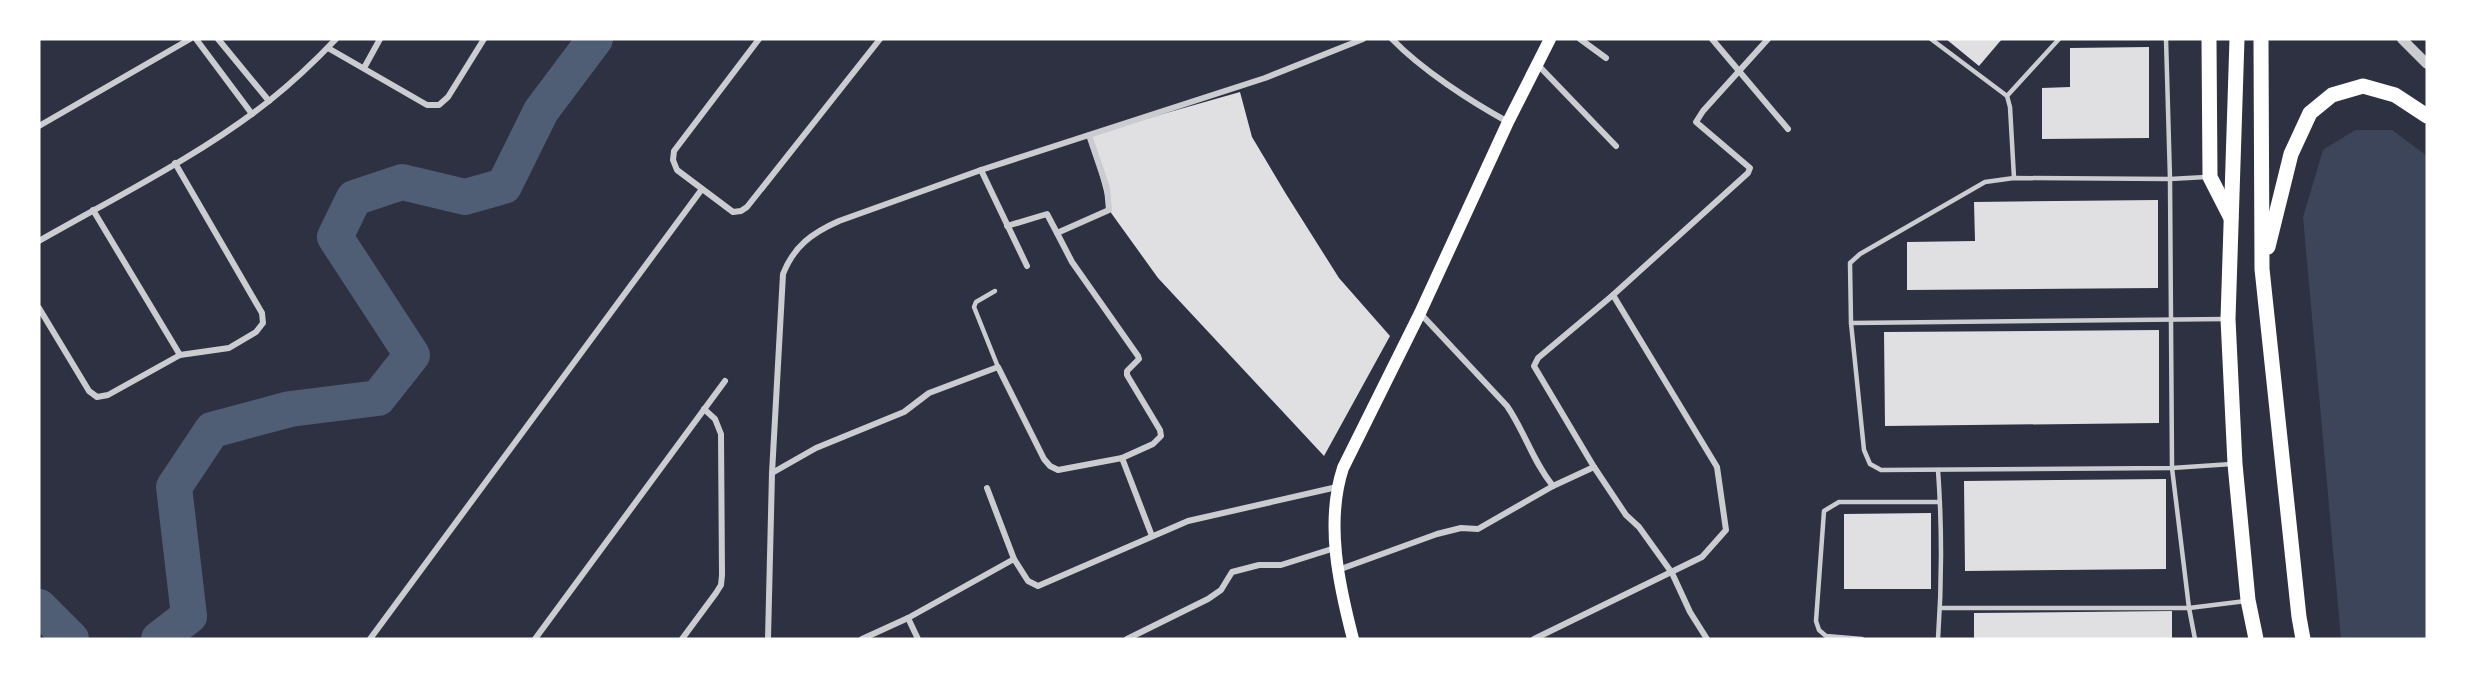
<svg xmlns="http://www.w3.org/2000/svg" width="2466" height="678" viewBox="0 0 2466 678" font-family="'Open Sans',sans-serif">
<rect width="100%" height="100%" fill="#2d3142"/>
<polygon fill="#3c4559" points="2355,130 2392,130 2427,156 2427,639 2341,639 2303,217 2323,150"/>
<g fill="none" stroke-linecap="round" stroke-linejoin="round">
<g stroke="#4f5d75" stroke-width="36">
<polyline points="39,607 71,639"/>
<polyline points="159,639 189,616 174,487 212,430 290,409 378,398 412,355 335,237 354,198 402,182 465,197 504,186 541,111 595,39"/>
</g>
</g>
<g fill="#e0e0e3">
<polygon points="1946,39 2002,39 1979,66"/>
<polygon points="2149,47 2149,138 2042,139 2042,88 2070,87 2070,48"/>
<polygon points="1240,92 1252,137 1286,194 1339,278 1390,336 1324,456 1158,278 1109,210 1089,135"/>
<polygon points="2158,200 2158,288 1907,290 1907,242 1975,241 1974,202"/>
<polygon points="2159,330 2159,423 1885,426 1884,332"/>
<polygon points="2166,479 2166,569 1965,571 1964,481"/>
<polygon points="1931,513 1931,589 1844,589 1844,514"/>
<polygon points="2172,611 2172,639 1974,639 1974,613"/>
</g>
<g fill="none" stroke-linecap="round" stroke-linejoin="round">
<g stroke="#caccd0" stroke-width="4.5">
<polyline points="1931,39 2007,96 2010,107 2014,178"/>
<polyline points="2166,39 2170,179 2172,468 2189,608 2195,639"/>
<polyline points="2007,96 2059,39"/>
<polyline points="2206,177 2170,179 2014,178 1985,182 1860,254 1850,263 1851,323 1864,450 1870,464 1881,470 2172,468 2232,464"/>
<polyline points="995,291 976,302 974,307 998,367"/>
<polyline points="1851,323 2227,319"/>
<polyline points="1940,608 2189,608 2246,601"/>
<polyline points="1862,639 1826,636 1819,630 1816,621 1824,511 1839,502 1940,502"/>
<path d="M1938,639c4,-56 4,-113 0,-169"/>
</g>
<g stroke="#caccd0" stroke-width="6">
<polyline points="196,39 252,114"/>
<polyline points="218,39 269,101"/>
<polyline points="759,39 674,151 673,160 677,170 733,212 741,211 747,207 880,39"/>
<path d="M1392,39c30,31 78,62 116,83"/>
<polyline points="1580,39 1606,58"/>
<polyline points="1712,39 1788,129"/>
<polyline points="328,48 427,105 439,105 448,97 484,39"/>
<polyline points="1538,65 1616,146"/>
<polyline points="364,68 380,39"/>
<polyline points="39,126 190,39"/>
<polyline points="1089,135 1107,188 1109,210 1057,233 1072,262 1138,356 1139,359 1127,371 1127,375 1160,430 1161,436 1153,444 1122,458"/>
<polyline points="981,170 1027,266"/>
<polyline points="93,210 180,355"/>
<polyline points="1007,226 1047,214 1057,233"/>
<path d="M39,241c77,-44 160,-85 230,-140 24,-19 46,-40 67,-62"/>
<polyline points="39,308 89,391 97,397 108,395 180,355 229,348 256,332 263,323 262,313 175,163"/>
<path d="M1420,313l87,93c18,26 26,56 46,80"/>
<polyline points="772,473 816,448 904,412 929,393 998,367 1044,459 1050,466 1058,470 1122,458 1152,536"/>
<polyline points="987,488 1014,559"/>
<polyline points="1338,570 1437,534 1461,528 1478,529 1553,486 1594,467"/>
<polyline points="908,618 918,639"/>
<polyline points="370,639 702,189"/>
<polyline points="535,639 725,381"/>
<polyline points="682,639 716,593 721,585 722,575 721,434 715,419 704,409"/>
<path d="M768,639l4,-166 11,-199c11,-28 29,-41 56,-53l142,-51 284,-92 98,-39"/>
<polyline points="862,639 908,618 1014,559 1028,581 1038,586 1188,521 1337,487"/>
<polyline points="1127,639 1208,599 1221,590 1232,572 1259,565 1281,565 1335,548"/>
<polyline points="1534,639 1702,557 1726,530 1717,467 1613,295"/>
<polyline points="1707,639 1690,612 1672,573 1639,527 1626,515 1594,467 1534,366 1538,358 1613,295 1748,173 1750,168 1696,122 1703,111 1768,39"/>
</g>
<polyline stroke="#caccd0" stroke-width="10" points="2402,39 2427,64"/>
<path stroke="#fff" stroke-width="12" d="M1353,639c-14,-54 -28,-116 -10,-171l77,-155 88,-191 42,-83"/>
<g stroke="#fff" stroke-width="15">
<polyline points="2209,39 2210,177 2231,218"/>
<polyline points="2237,39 2228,319 2235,464 2248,600 2256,639"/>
<polyline points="2261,39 2262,269 2299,617 2303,639"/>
<polyline points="2268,247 2291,154 2310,113 2332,95 2363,86 2395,95 2427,116"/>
</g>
</g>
<rect width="2466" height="678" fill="none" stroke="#ffffff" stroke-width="81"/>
</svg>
